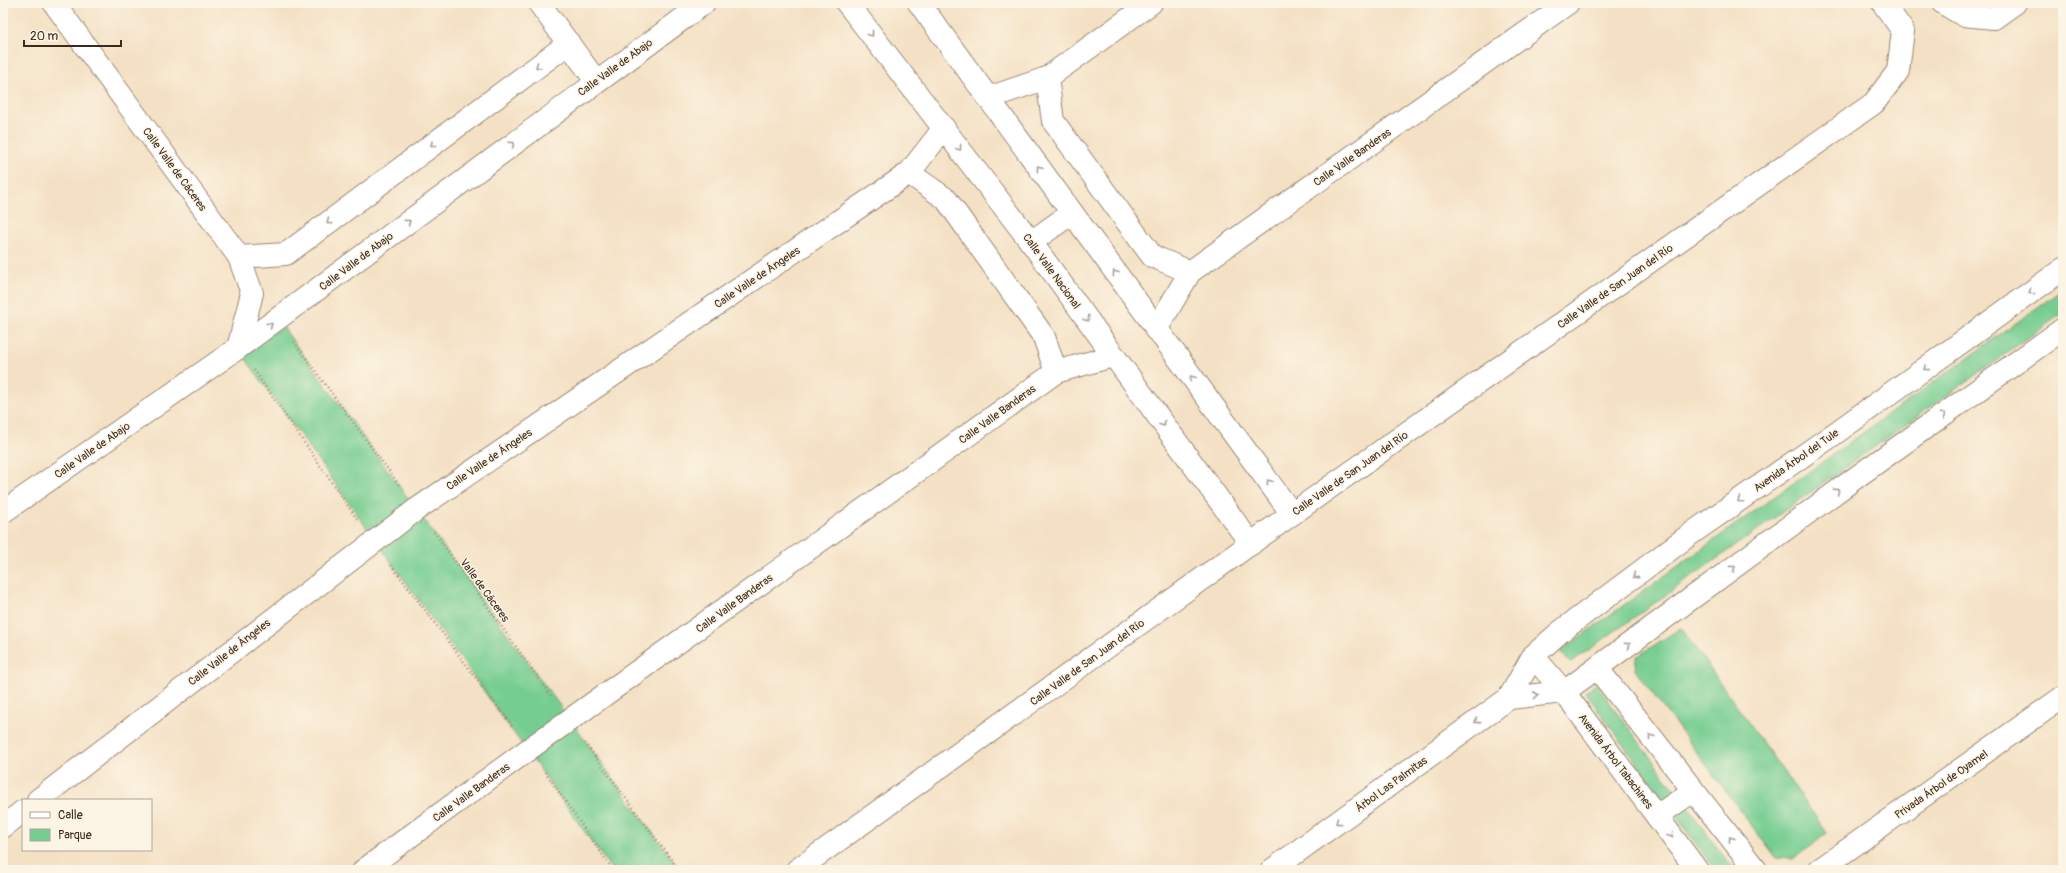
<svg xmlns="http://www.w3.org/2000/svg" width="2066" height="873" viewBox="0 0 2066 873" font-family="Pangolin,sans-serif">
<rect width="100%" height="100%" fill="#fcf5e5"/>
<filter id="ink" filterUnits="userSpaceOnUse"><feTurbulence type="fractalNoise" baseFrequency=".025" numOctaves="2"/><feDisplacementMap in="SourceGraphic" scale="8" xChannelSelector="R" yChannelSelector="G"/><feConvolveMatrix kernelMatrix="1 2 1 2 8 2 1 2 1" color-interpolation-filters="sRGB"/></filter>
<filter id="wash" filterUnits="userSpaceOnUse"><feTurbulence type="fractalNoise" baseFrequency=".012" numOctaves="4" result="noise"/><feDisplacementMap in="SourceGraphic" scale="16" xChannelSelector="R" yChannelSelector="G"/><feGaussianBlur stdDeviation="0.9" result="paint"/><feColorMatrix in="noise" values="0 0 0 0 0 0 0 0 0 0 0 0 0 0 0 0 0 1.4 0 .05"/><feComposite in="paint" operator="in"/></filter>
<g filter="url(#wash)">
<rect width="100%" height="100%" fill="#f4e1c5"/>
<g fill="#76cd91" stroke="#587c58">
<polygon points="2063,289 2063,313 1570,663 1560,651"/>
<polygon points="277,319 680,870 612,870 238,348"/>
<polygon points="1681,628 1827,833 1793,859 1776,858 1635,670 1636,657"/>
<polygon points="1596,684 1734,870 1715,870 1585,692"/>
</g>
</g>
<g filter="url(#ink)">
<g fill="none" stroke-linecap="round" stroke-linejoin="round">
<defs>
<g id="street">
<polyline points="54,3 239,257 252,293 238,348"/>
<polyline points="539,3 596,81"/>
<polyline points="847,3 1031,242 1251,544"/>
<polyline points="919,3 1292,514"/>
<polyline points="1943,3 1963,15 1994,18 2015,3"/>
<polyline points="1047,78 1053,121 1152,256 1190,272"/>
<polyline points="988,98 1047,78 1151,3"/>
<polyline points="909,173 946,199 1044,337 1056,372"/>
<polyline points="1031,242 1072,213"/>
<polyline points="239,257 286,254 569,43"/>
<polyline points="1156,330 1190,272 1568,3"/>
<polyline points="3,512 238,348 704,3"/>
<polyline points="1533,656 1564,692 1697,870"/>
<polyline points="1597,668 1756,870"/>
<polyline points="1509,698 1564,692 1858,476 2063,329"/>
<polyline points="38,800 417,509 909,173 944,128"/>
<polyline points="1657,816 1693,791"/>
<polyline points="3,827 23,811"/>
<polyline points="364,870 529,749 1056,372 1113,356"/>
<polyline points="797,870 1292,514 1874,103 1898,71 1903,31 1883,3"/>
<polyline points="1272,870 1509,698 1533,656 1560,632 1692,533 1837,432 2063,269"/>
<polyline points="1819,870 2063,697"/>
</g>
</defs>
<use href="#street" stroke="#988672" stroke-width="24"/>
<g stroke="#988672" stroke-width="2.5" stroke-dasharray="1 3" stroke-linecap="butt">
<polyline points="294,342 400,486"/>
<polyline points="254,370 357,519"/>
<polyline points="434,532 552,697"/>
<polyline points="391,565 513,727"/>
<polyline points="585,743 679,870"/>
<polyline points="545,772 613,870"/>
</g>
<use href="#street" stroke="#fff" stroke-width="22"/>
</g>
<defs><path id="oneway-chevron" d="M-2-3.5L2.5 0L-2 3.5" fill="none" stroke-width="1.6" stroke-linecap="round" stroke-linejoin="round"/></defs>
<g stroke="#a79f9a">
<use href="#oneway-chevron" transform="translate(871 34) rotate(52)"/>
<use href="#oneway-chevron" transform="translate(538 66) rotate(143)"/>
<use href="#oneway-chevron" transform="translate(433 144) rotate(143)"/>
<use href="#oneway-chevron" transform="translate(512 144) rotate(-37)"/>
<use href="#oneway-chevron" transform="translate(959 148) rotate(53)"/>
<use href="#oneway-chevron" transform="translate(1039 168) rotate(-126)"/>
<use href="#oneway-chevron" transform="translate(329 222) rotate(143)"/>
<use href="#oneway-chevron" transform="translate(408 222) rotate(-37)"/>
<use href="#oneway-chevron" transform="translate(1115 273) rotate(-126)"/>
<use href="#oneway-chevron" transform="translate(2031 292) rotate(144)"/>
<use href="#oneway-chevron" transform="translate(1087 319) rotate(54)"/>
<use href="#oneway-chevron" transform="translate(270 325) rotate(-37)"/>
<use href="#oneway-chevron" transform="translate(1926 368) rotate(144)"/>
<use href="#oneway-chevron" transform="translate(1192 378) rotate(-126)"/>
<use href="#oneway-chevron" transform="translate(1943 415) rotate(-35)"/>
<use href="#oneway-chevron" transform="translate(1163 424) rotate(54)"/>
<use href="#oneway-chevron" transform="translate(1269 482) rotate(-126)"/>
<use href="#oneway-chevron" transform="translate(1837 491) rotate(-36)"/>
<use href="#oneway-chevron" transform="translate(1740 500) rotate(145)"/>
<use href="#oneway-chevron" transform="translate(1733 568) rotate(-36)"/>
<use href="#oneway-chevron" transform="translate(1635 576) rotate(143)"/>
<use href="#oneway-chevron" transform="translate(1628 645) rotate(-36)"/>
<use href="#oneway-chevron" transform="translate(1536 695) rotate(-6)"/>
<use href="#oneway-chevron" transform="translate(1477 721) rotate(144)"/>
<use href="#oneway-chevron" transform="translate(1651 737) rotate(-128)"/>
<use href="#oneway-chevron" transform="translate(1338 822) rotate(144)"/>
<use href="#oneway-chevron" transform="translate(1671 835) rotate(54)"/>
<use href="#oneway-chevron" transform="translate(1731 839) rotate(-128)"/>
</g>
</g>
<g text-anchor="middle" stroke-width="3" stroke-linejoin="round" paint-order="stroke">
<g font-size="11" fill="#3b2a1e" stroke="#fcf5e5">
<text transform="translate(615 67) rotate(-36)" y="4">Calle Valle de Abajo</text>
<text transform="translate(1352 157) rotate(-35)" y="4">Calle Valle Banderas</text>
<text transform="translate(175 169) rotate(54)" y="4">Calle Valle de Cáceres</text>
<text transform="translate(356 261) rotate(-37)" y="4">Calle Valle de Abajo</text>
<text transform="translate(1052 271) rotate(54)" y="4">Calle Valle Nacional</text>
<text transform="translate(757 277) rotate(-34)" y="4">Calle Valle de Ángeles</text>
<text transform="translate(1615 286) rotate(-35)" y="4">Calle Valle de San Juan del Río</text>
<text transform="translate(997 414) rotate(-36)" y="4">Calle Valle Banderas</text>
<text transform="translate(92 450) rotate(-35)" y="4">Calle Valle de Abajo</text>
<text transform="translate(489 459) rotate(-34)" y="4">Calle Valle de Ángeles</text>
<text transform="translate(1796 460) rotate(-35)" y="4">Avenida Árbol del Tule</text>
<text transform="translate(1350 473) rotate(-35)" y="4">Calle Valle de San Juan del Río</text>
<text transform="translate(485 590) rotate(54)" y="4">Valle de Cáceres</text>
<text transform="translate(734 603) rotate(-36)" y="4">Calle Valle Banderas</text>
<text transform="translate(229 652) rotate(-38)" y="4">Calle Valle de Ángeles</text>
<text transform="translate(1087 662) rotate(-36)" y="4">Calle Valle de San Juan del Río</text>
<text transform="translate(1616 761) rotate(53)" y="4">Avenida Árbol Tabachines</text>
<text transform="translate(1391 784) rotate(-36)" y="4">Árbol Las Palmitas</text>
<text transform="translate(1941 784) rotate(-35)" y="4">Privada Árbol de Oyamel</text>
<text transform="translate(471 792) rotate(-36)" y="4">Calle Valle Banderas</text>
</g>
</g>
<rect width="2066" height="873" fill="none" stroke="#fcf5e5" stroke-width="16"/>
<rect x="22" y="799" width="130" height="52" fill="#fcf5e5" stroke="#afa495"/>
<rect x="30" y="812" width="20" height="6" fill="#ffffff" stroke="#afa495"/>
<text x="58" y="819" font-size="12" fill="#3b2a1e">Calle</text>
<rect x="30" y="829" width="20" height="12" fill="#76cd91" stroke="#afa495"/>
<text x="58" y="839" font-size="12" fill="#3b2a1e">Parque</text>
<path d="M24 40v6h97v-6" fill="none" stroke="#3b2a1e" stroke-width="2"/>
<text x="30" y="40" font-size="12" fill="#3b2a1e" stroke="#fcf5e5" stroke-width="3" paint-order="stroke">20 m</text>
</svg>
